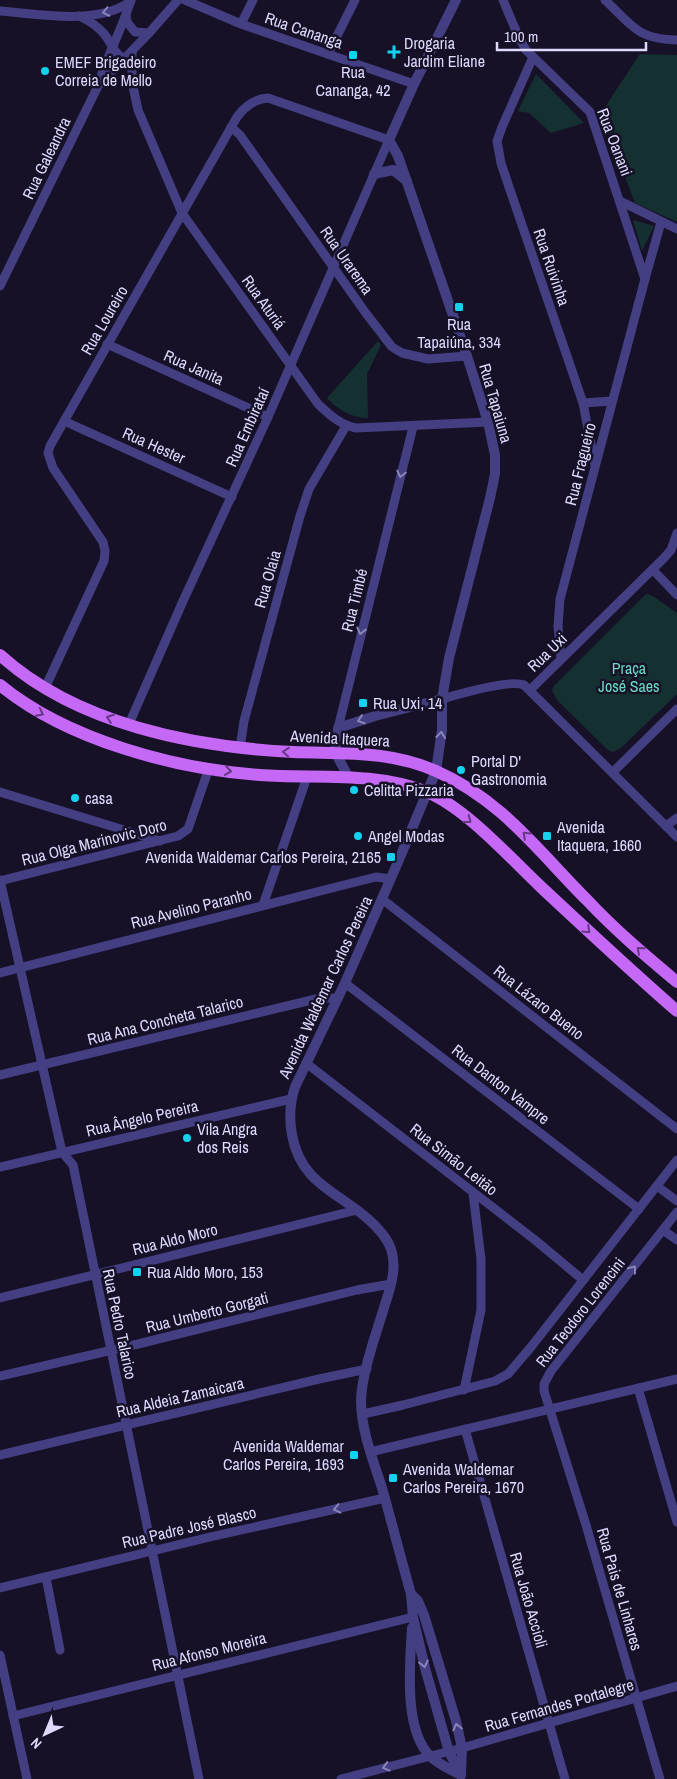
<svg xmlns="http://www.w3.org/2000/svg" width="677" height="1779" viewBox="0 0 677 1779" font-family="'Archivo Narrow',sans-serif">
<rect width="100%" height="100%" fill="#161127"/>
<g fill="#153030">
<polygon points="640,54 677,55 677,222 635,203 601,113"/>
<polygon points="536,74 584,123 551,133 529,113 518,111"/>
<polygon points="633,220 654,226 642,251"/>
<path d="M378,341l3,4 -14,29 1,44c-16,0 -30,-8 -41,-20z"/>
<polygon points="648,594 653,596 677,613 677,694 621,748 613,752 608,750 557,700 552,690 554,686 645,595"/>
</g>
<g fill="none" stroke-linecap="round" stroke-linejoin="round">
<g stroke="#443f82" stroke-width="9">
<polyline points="185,0 241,24 414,84"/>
<polyline points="503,0 519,38 526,50 590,112 645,279 560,599 558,626 561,659"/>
<path d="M605,0c27,25 31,39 72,40"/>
<path d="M0,11c39,3 98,15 131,-10"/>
<polyline points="126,15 127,22 135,32 149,33"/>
<path d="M79,16c11,5 19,10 26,19 7,9 9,19 20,24"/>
<polyline points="241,24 253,0"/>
<path d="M132,51v31l6,28 44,103 136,191c12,11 22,21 38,24l132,-6"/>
<polyline points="328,54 355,0"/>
<polyline points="533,57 502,127 497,141 501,163 509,187 583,403 595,465"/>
<path d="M98,85c9,-29 24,-56 33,-85"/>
<polyline points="231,127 240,135 365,312 392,347 402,353 428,359 467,356"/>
<polyline points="620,201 677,229"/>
<polyline points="645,279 661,222"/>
<polyline points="0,286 98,86 149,33 178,0"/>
<polyline points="107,344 268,417"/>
<polyline points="583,403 612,401"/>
<polyline points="64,421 232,497"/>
<polyline points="653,570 677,595"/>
<path d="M45,688l59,-127 1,-10 -2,-9 -50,-74 -5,-15 2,-7 187,-329c8,-11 17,-18 31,-19l121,42 -121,277 -85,184 -54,123"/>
<polyline points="530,690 664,558 671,550 677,533"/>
<path d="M442,699c17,-5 67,-20 82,-14l153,152"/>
<polyline points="338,728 413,427"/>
<polyline points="240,748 244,721 300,516 309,489 346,426"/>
<polyline points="613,772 677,709"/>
<polyline points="0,792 160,841"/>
<polyline points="666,826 677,818"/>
<polyline points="0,880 62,1152 73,1165 199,1779"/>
<polyline points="0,881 178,836 188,829 209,768"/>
<polyline points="382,899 677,1129"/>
<polyline points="263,905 307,777"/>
<polyline points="0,973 340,886 376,877 391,879"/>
<polyline points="345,983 639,1209"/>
<polyline points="306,1063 535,1240 583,1280"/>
<polyline points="0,1075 320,998 337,998"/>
<polyline points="0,1167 291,1099"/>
<polyline points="657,1186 677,1201"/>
<polyline points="663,1230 677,1240"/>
<polyline points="0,1298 357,1210"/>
<polyline points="0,1376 138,1344 357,1290 391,1284"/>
<polyline points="638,1388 677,1522"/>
<polyline points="464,1390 481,1310 481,1259 473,1193"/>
<polyline points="363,1414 403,1405 495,1381 508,1374 531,1347 677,1160"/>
<polyline points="465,1429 565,1779"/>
<polyline points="370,1452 677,1379"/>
<polyline points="0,1455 319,1379 367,1369"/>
<polyline points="46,1577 60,1650"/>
<polyline points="0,1588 210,1537 385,1498"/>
<polyline points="0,1655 27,1779"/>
<polyline points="13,1716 413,1617"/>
<polyline points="341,1779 462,1748 677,1686"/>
<polyline points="660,1779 586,1525 544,1391 544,1384 551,1371 677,1212"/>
</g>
<g stroke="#443f82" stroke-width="10">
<path d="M456,0l-42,84 -25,56 9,16 69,200 21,66 7,33v19l-5,24 -41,160 -7,41v31l-6,41 -38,91 -53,121 -50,104c-5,15 -6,32 -3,48 9,48 43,55 76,84 9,8 19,18 23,30 7,21 -2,42 -8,62 -8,26 -21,62 -22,89 0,30 12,60 21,88 10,35 19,71 29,106l2,23 12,51 24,84 12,23"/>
<polyline points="374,174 393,170 407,181"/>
<polyline points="349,778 335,752 338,728 375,716 442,699"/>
<polyline points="411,1594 418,1601 424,1615 456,1721 462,1748 461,1773"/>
<path d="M412,1628c-2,35 -9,103 19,129 9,8 20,13 30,18"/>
</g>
<g stroke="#c568f5" stroke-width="12">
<path d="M0,655c76,69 193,92 293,97 50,2 95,-2 143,19 66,29 102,80 151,129 28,30 59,56 90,82"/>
<path d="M0,685c67,55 175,84 260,90 55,4 114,-4 167,17 40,17 82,65 114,95 45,42 90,84 136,124"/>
</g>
</g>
<defs><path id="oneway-chevron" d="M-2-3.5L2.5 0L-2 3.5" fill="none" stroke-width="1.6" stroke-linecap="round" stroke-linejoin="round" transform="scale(1.25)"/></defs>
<g stroke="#8984b9">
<use href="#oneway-chevron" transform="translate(106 12) rotate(168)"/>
<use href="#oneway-chevron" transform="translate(401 474) rotate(103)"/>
<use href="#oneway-chevron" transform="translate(361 631) rotate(104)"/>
<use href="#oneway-chevron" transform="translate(361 720) rotate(162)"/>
<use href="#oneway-chevron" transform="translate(441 735) rotate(-84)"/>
<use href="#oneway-chevron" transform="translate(633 1269) rotate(-52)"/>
<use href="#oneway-chevron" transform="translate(337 1509) rotate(167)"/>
<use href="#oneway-chevron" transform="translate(424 1664) rotate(76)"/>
<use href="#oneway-chevron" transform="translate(457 1727) rotate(-103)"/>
<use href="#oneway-chevron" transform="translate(386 1767) rotate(165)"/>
</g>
<g stroke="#653884">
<use href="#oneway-chevron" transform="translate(40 713) rotate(28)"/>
<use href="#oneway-chevron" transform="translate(110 718) rotate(-160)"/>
<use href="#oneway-chevron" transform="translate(286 752) rotate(-176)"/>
<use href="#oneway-chevron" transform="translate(228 771) rotate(8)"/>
<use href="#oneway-chevron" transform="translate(468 820) rotate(37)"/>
<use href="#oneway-chevron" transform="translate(526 835) rotate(-136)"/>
<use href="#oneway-chevron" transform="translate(587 930) rotate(43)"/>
<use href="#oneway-chevron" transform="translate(640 950) rotate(-139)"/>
</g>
<g fill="#12d2f0" stroke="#161127" stroke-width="2">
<path d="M391.5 44.5h5v5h5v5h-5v5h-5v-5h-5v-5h5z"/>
<rect x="348" y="50" width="10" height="10" rx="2.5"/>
<circle cx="45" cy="71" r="5"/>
<rect x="454" y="302" width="10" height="10" rx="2.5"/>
<rect x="358" y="698" width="10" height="10" rx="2.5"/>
<circle cx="461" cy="770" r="5"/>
<circle cx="354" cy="790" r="5"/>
<circle cx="75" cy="798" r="5"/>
<circle cx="358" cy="836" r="5"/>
<rect x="542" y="831" width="10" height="10" rx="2.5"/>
<rect x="386" y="852" width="10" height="10" rx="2.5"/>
<circle cx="187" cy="1138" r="5"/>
<rect x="132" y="1267" width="10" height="10" rx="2.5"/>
<rect x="349" y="1450" width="10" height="10" rx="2.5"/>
<rect x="388" y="1473" width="10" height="10" rx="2.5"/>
</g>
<g text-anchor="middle" stroke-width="5" stroke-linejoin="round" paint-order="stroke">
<g font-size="16" fill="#ded9fd" stroke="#161127">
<text transform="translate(304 30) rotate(19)" y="6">Rua Cananga</text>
<text transform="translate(615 142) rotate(69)" y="6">Rua Oanani</text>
<text transform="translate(46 158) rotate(-64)" y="6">Rua Galeandra</text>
<text transform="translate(347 260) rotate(55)" y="6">Rua Urarema</text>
<text transform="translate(552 267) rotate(71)" y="6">Rua Ruivinha</text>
<text transform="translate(264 302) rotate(54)" y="6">Rua Aturiá</text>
<text transform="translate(104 320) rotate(-60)" y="6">Rua Loureiro</text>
<text transform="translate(194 367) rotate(24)" y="6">Rua Janita</text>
<text transform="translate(496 403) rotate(74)" y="6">Rua Tapaiuna</text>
<text transform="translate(247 427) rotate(-66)" y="6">Rua Embirataí</text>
<text transform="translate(154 445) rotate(24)" y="6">Rua Hester</text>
<text transform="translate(580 464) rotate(-76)" y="6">Rua Fragueiro</text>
<text transform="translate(267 579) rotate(-74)" y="6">Rua Olaia</text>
<text transform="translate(354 600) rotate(-76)" y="6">Rua Timbé</text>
<text transform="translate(547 652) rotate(-44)" y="6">Rua Uxi</text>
<text transform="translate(340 738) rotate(3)" y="6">Avenida Itaquera</text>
<text transform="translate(94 842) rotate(-14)" y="6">Rua Olga Marinovic Doro</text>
<text transform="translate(191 908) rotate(-14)" y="6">Rua Avelino Paranho</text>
<text transform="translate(325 987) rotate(-65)" y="6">Avenida Waldemar Carlos Pereira</text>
<text transform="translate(539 1002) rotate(38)" y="6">Rua Lázaro Bueno</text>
<text transform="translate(165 1020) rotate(-14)" y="6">Rua Ana Concheta Talarico</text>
<text transform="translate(501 1084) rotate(38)" y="6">Rua Danton Vampre</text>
<text transform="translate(142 1118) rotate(-13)" y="6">Rua Ângelo Pereira</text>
<text transform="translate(454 1159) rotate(38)" y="6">Rua Simão Leitão</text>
<text transform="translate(175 1239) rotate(-14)" y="6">Rua Aldo Moro</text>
<text transform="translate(207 1312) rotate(-14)" y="6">Rua Umberto Gorgati</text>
<text transform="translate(580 1312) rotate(-52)" y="6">Rua Teodoro Lorencini</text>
<text transform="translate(120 1324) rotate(78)" y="6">Rua Pedro Talarico</text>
<text transform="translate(180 1397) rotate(-13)" y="6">Rua Aldeia Zamaicara</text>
<text transform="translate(189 1527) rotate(-13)" y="6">Rua Padre José Blasco</text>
<text transform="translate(620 1589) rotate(74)" y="6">Rua Pais de Linhares</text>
<text transform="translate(529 1600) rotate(74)" y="6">Rua João Accioli</text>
<text transform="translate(209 1651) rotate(-14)" y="6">Rua Afonso Moreira</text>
<text transform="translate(559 1705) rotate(-16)" y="6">Rua Fernandes Portalegre</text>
</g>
<g font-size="16" fill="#ded9fd" stroke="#161127" text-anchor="start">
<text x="404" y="49">Drogaria<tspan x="404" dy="18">Jardim Eliane</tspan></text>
<text x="55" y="68">EMEF Brigadeiro<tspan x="55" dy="18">Correia de Mello</tspan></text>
<text x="353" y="78" text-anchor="middle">Rua<tspan x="353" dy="18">Cananga, 42</tspan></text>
<text x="459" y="330" text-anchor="middle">Rua<tspan x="459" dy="18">Tapaiúna, 334</tspan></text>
<text x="373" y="709">Rua Uxi, 14</text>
<text x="471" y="767">Portal D'<tspan x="471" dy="18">Gastronomia</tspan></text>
<text x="364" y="796">Celitta Pizzaria</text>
<text x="85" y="804">casa</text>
<text x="557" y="833">Avenida<tspan x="557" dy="18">Itaquera, 1660</tspan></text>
<text x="368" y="842">Angel Modas</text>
<text x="381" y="863" text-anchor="end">Avenida Waldemar Carlos Pereira, 2165</text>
<text x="197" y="1135">Vila Angra<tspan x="197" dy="18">dos Reis</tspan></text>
<text x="147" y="1278">Rua Aldo Moro, 153</text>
<text x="344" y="1452" text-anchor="end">Avenida Waldemar<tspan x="344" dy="18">Carlos Pereira, 1693</tspan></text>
<text x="403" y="1475">Avenida Waldemar<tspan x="403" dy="18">Carlos Pereira, 1670</tspan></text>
</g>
<g font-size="16" fill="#69d9c1" stroke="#161127">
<text x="629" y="674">Praça<tspan x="629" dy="18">José Saes</tspan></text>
</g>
</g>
<g transform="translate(45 1734) rotate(224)" stroke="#161127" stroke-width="4" paint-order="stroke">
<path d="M0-4L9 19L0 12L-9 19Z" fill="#ded9fd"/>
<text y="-8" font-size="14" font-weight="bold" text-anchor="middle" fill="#ded9fd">N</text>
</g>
<path d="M497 42v8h149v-8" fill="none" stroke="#ded9fd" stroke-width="2.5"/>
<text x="504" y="42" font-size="15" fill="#ded9fd" stroke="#161127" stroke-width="4" paint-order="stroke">100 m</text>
</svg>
